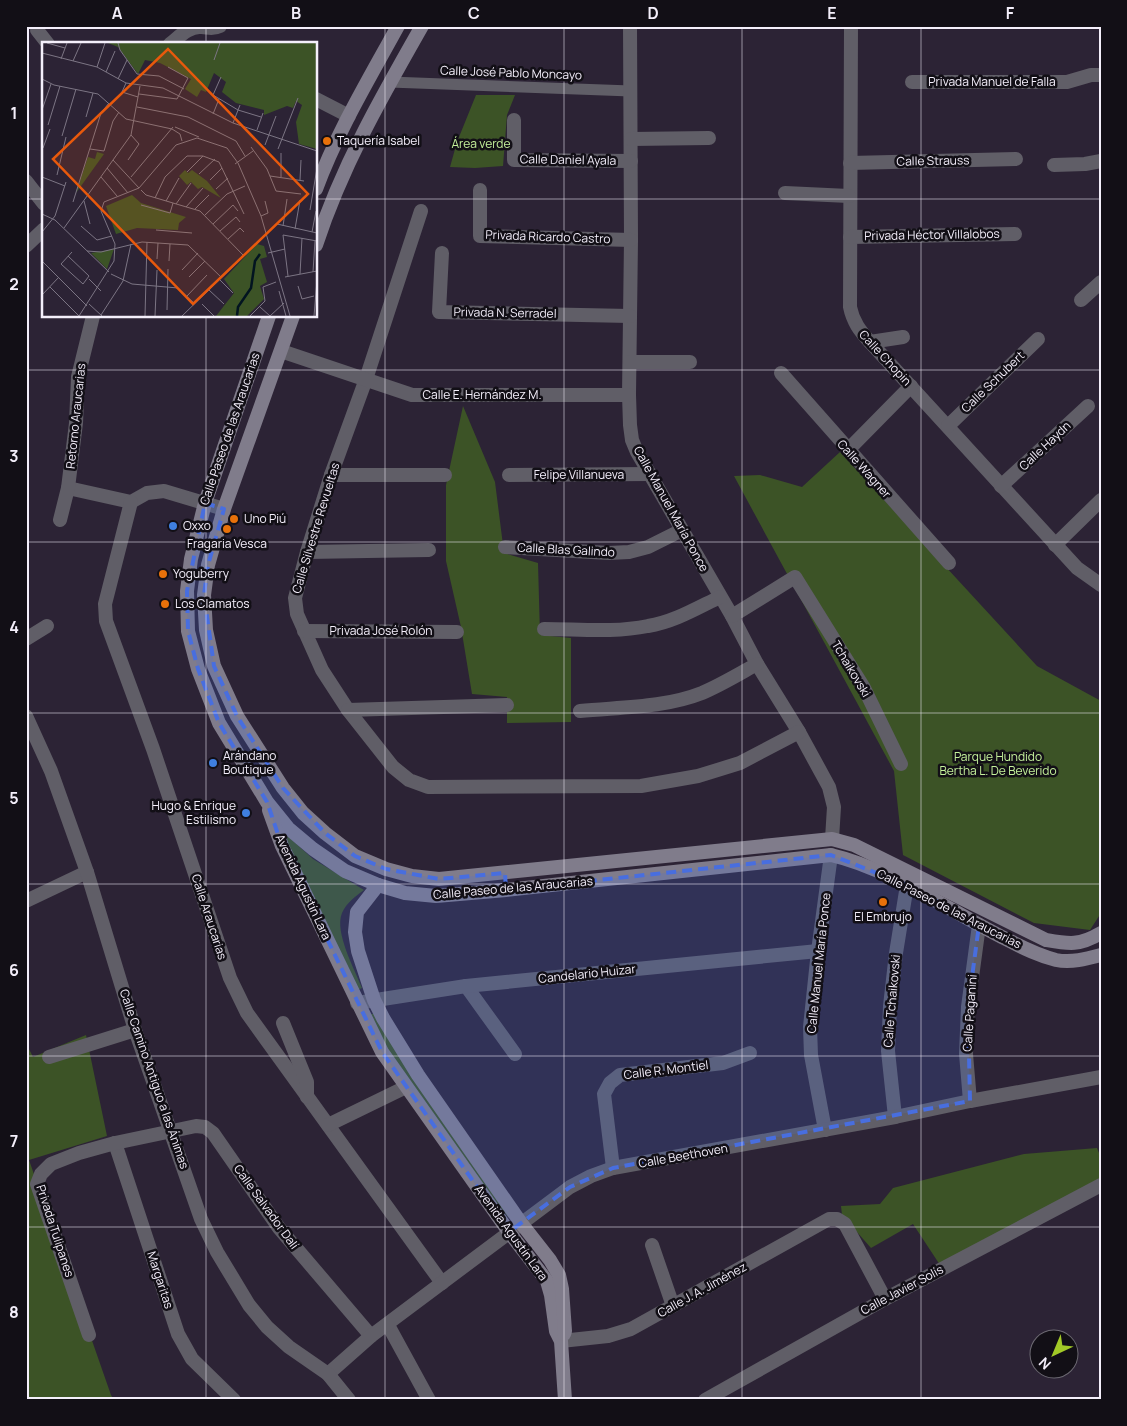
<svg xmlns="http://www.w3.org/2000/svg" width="1127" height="1426" viewBox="0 0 1127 1426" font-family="Manrope,sans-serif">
<rect width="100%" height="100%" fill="#2c2335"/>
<g fill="#3c5326">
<polygon points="476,95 515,95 507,115 503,166 475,168 450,167 457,142"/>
<polygon points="463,406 495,482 504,553 538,563 540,635 571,638 571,722 507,723 507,697 472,694 461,627 446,561 446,485"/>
<polygon points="840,452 1037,666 1101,701 1101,913 1090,930 1034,923 903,855 894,771 734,476 760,475 802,487"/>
<path d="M282,831l31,28 51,31c-8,6 -18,13 -22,23 -8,19 13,57 20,75l-7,3z"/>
<polygon points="376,1013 515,1210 508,1217 443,1133 402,1073 367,1015"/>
<polygon points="86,1035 107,1136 29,1160 111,1395 114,1400 26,1400 26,1043 33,1057"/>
<polygon points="1097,1148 1101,1158 1101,1185 940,1265 913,1224 871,1248 842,1215 841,1206 880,1204 893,1188 1024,1154"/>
</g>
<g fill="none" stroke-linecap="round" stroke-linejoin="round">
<polyline stroke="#605e67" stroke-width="11" points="390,82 631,91"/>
<g stroke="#605e67" stroke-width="14">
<polyline points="630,26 631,240 629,395 630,425 632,440 637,452 732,616 757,664 799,732 829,787 834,807 832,839"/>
<path d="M851,26l-1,281c3,15 10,24 20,35l207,226 24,17"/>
<polyline points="37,30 48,44"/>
<path d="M170,44c9,-7 19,-18 31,-17 7,0 11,3 19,-1"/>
<polyline points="912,82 1067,82 1091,75 1101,75"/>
<polyline points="316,99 349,116"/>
<polyline points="514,120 514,160 631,161"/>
<polyline points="631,139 709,138"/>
<polyline points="850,163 1016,159"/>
<polyline points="1054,165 1085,164 1101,161"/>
<polyline points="26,181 44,204"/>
<polyline points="480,190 480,236 631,240"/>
<polyline points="785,193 849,196"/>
<polyline points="421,211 366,379 331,475 307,552 295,598 297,614 322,670 348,710 393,767 409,780 428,787 641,786 698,776 740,763 799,732"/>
<polyline points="850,237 1015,234"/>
<polyline points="26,246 44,229"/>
<polyline points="442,253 439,312 630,316"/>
<polyline points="1081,300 1101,282"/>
<polyline points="870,342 903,337"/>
<polyline points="281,351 412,395 629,395"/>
<polyline points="630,362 690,362"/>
<polyline points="781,373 949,563"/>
<polyline points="948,426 1038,339"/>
<polyline points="848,450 911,386"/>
<polyline points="331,475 445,475"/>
<polyline points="509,475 650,474"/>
<polyline points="1001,486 1088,406"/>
<polyline points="68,488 131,502 147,493 164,491 224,509"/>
<polyline points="131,502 105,604 106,621 153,749 230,978 247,1013 442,1283"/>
<polyline points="60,520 68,488 76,423 78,377 93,316"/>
<polyline points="1055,545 1101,500"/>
<polyline points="505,547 609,553 629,552 648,547 682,530"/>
<polyline points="307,552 429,550"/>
<polyline points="732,616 795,577 864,688 901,764"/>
<path d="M544,629c34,0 70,4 104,-3 26,-4 49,-18 72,-29"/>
<polyline points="304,631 457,632"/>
<polyline points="26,639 47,626"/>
<polyline points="348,710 507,705"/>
<path d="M580,711c40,-4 84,-3 122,-18 19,-8 37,-19 55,-29"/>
<polyline points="26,901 87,872"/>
<polyline points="466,986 515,1054"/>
<polyline points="357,1003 466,986 818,951"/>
<polyline points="283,1023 307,1082 307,1097"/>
<polyline points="49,1057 135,1030"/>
<polyline points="970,1101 966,1054 968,1007 979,925"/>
<polyline points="895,1117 888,1051 890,1006 896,953 907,885"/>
<polyline points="328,1125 406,1087"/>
<polyline points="825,1130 811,1055 810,1027 818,951 831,855"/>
<polyline points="115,1143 178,1334 192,1359 234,1400"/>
<polyline points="613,1168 604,1094 610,1083 620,1075 723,1063 750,1053"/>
<polyline points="652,1245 673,1306"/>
<polyline points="388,1325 429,1400"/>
<polyline points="89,1335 37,1184 41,1174 51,1164 79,1153 115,1143 196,1126 205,1127 213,1133 279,1228 371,1336"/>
<polyline points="561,1341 608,1336 631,1329 829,1219 837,1219 845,1224 885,1299"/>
<polyline points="328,1374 371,1336 570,1187 591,1176 613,1168 895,1117 970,1101 1101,1077"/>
<polyline points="705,1400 885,1299 1101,1185"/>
</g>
<polyline stroke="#605e67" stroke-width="14" points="26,716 51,771 87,872 135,1030 201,1219 217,1252 249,1305 267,1327 289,1347 328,1374 349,1400"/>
<g stroke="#807c8b" stroke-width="14">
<path d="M316,189c21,-57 53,-110 82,-163"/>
<path d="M316,245c26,-79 65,-147 106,-219"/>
<path d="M269,316l-64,187 -14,56 -4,32 1,40 10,38 21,54 48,79 21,26 25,21 32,22 33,14 27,8 31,3 70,-6 325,-35c57,13 116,54 169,81 18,9 35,19 56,24 15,3 30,-1 45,-5"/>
<path d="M293,316l-69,193 -16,56 -4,30 2,35 8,36 23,50 46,72 20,25 22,20 30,23 31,13 26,7 27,3 393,-40 22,6 192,95c23,4 33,6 55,-7"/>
<polyline points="269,810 282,846 382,1052 509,1232 547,1281 551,1295 556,1331 561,1341 565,1400"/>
<polyline points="378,885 357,912 355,932 358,951 374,1000 383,1018 418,1075 521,1223 550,1260 559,1275 562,1289 565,1331 564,1334"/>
</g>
</g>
<path fill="#486edf" fill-opacity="0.2" stroke="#486edf" stroke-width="4" stroke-dasharray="10 6" stroke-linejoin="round" d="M205,503l19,6 -16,56 -4,30 10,71 23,50 46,72 42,45 30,23 31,13 53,10 66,-6 1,17 325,-35 76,30 72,40 -11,82 2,94 -357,67 -43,19 -61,45 -127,-180 -100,-206 -15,-44 -48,-79 -21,-54 -10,-38 -1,-40z"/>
<path fill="none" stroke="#f4effb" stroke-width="1" stroke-opacity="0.55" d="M206,26v18M385,26v1374M564,26v1374M742,26v1374M921,26v1374M26,199h18M316,199h785M206,316v1084M26,370h1075M26,542h1075M26,713h1075M26,884h1075M26,1056h1075M26,1227h1075"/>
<g fill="#e8710a" stroke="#120f16" stroke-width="2">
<circle cx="327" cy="141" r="5"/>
<circle cx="234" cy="519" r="5"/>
<circle cx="227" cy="529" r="5"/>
<circle cx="163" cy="574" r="5"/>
<circle cx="165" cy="604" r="5"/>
<circle cx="883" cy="902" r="5"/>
</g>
<g fill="#3f7fe0" stroke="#120f16" stroke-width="2">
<circle cx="173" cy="526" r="5"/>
<circle cx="213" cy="763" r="5"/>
<circle cx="246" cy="813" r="5"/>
</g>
<g text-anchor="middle" stroke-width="5" stroke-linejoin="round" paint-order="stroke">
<g font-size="12" fill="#f4effb" stroke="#120f16">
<text transform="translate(511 73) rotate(2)" y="4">Calle José Pablo Moncayo</text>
<text x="992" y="86">Privada Manuel de Falla</text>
<text transform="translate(568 160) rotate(1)" y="4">Calle Daniel Ayala</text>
<text transform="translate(933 161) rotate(-1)" y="4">Calle Strauss</text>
<text transform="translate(932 235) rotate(-1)" y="4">Privada Héctor Villalobos</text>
<text transform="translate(548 237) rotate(2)" y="4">Privada Ricardo Castro</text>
<text transform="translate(505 313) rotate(1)" y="4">Privada N. Serradel</text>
<text transform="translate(885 358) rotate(47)" y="4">Calle Chopin</text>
<text transform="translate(993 382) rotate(-44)" y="4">Calle Schubert</text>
<text x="482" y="399">Calle E. Hernández M.</text>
<text transform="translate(76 416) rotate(-84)" y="4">Retorno Araucarias</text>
<text transform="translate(230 429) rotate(-71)" y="4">Calle Paseo de las Araucarias</text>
<text transform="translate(1045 446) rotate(-43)" y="4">Calle Haydn</text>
<text transform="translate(864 469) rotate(48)" y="4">Calle Wagner</text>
<text x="579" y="479">Felipe Villanueva</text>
<text transform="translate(671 509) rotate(61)" y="4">Calle Manuel María Ponce</text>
<text transform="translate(316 528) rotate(-73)" y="4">Calle Silvestre Revueltas</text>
<text transform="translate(566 550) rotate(3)" y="4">Calle Blas Galindo</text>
<text x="381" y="635">Privada José Rolón</text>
<text transform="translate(851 669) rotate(59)" y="4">Tchaikovski</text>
<text transform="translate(303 887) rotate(65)" y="4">Avenida Agustín Lara</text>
<text transform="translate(513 888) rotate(-5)" y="4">Calle Paseo de las Araucarias</text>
<text transform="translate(949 909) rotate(27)" y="4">Calle Paseo de las Araucarias</text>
<text transform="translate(209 917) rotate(72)" y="4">Calle Araucarias</text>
<text transform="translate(819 963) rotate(-84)" y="4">Calle Manuel María Ponce</text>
<text transform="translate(587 974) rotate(-6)" y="4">Candelario Huizar</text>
<text transform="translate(892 1001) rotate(-85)" y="4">Calle Tchaikovski</text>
<text transform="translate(970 1013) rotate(-86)" y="4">Calle Paganini</text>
<text transform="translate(666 1070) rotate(-7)" y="4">Calle R. Montiel</text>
<text transform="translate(154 1079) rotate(71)" y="4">Calle Camino Antiguo a las Ánimas</text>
<text transform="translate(683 1156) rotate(-10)" y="4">Calle Beethoven</text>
<text transform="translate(266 1207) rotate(54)" y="4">Calle Salvador Dalí</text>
<text transform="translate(55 1231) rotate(72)" y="4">Privada Tulipanes</text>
<text transform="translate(511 1233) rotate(54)" y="4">Avenida Agustín Lara</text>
<text transform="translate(160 1280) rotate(72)" y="4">Margaritas</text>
<text transform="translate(702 1290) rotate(-29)" y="4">Calle J. A. Jiménez</text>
<text transform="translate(902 1290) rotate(-28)" y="4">Calle Javier Solís</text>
</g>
<g font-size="12" fill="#f4effb" stroke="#120f16" text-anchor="start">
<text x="337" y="145">Taquería Isabel</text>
<text x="244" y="523">Uno Piú</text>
<text x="183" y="530">Oxxo</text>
<text x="227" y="548" text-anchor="middle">Fragaria Vesca</text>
<text x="173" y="578">Yoguberry</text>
<text x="175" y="608">Los Clamatos</text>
<text x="223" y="760">Arándano<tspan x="223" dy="14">Boutique</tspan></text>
<text x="236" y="810" text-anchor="end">Hugo &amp; Enrique<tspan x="236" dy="14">Estilismo</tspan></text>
<text x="883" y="921" text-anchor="middle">El Embrujo</text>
</g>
<g font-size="12" fill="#c4f19b" stroke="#120f16">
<text x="481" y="148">Área verde</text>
<text x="998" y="761">Parque Hundido<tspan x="998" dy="14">Bertha L. De Beverido</tspan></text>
</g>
</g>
<g transform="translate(42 42)">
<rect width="275" height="275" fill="#2c2335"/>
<path d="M66,1h209v106l-18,-5 -3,-22 6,-17 -6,-4 -3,7 -6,-2 -23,9v-5l-28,-7 -14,-11 4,-10 -12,-9 -8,19 -5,-2 -4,7 -12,-8 6,-10 -31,-16 -15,-3 -7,14 -20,-27zM55,110l7,2 -28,39 12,-36 7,2zM143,128l3,3 4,-3 15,11 14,17 -19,-11 -4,2 -7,-7 -4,3 -8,-9zM90,153l9,8 45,14 -7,6 -1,7 -41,-2 -21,6 -10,-28zM215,202l7,2 3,11 -7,2 7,23 -7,4 4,13 -17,17h-31l18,-23 -10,-14zM72,207l-7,20 -16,-16z" fill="#3c5326"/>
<path fill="none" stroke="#021420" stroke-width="2.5" d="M195,274l1,-9 13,-19 4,-27 5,-7"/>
<path fill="none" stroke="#7c7584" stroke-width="1" d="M5,1l18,5M76,1l2,7 17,24M0,11l55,14 29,16 37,5 70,35 84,28M19,17l6,-16M172,18l6,-17M31,19l8,-18M55,25l8,-24M64,30l9,-21M95,32l22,2 25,13M179,35l-8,18 25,15 23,7M0,37l12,6 44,9 28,25 46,10 8,5 2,7M76,37l9,-19M84,41l-4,9 16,5M97,52l38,5 11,-21 -20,-11M95,65l51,10 48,24 9,15M0,68l9,-26M171,72l6,-15M44,75l7,-24M191,81l7,-18M6,83l12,-39M133,85l24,10M215,88l6,-17M20,94l14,-47M223,103l11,-29M209,105l16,22 9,22 25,3M1,106l7,-19M48,107l14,2 9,-30 6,-9M236,107l20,-51M71,118l26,28M86,118l11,-16 -8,-9M193,122l18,-13M65,126l21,25M145,130l16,-16M157,132l16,-15M15,133l9,-38M228,134l34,5M0,135l23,9M59,135l16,19M89,135l42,-50M239,135v-24M168,138l12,-12M258,138l1,-20M174,147l12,-11M99,148l5,5 54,16 44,45M113,156l10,-21 22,-21h16l16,6 25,52M42,159l6,23M124,159l13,-23M31,160l28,-89 8,-10M134,162l15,-21M99,163l29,8 3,-10M144,165l17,-19M153,167l14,-14M268,168l7,-42M0,172l13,6 54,52M163,173l22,-21 18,-8M219,174l7,-3 -3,-12M171,182l20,-19 5,6M39,184l16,14 15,-4M241,184l4,-27M22,186l67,-93 9,-49M253,187l5,-29M114,188l36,3M178,189l16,-14 4,5M0,190l13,-16 11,-34M270,190l4,-21M186,197l12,-11 4,4M45,209l14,1 41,-10 46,3 34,33M226,211l17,-4M26,214l21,20 -6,8 -22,-20 11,-12M115,217l1,-16M0,219l45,45M127,219l1,-17M140,228l16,-17M271,230l2,-31M69,232l21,10 46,4 17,16M258,232l2,-36M246,234l-5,-41 34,6M147,235l16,-16M243,235l32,-6M47,237l12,12M178,238l13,13M256,244l4,13 12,-3M8,245l29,29M167,248l15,14M237,249l7,25M0,253l17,-18M145,254l20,-21M47,262l13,12M160,262l12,12M218,265l10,9 14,-13M125,268l1,-41M59,273l22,-34 8,-37M37,274l35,-55 1,-17 -14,-33 3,-9 35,-14 37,-43 21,-7 30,10 11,15 23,53 29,100M103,274l2,-74M113,274l2,-46M140,274l95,-92 40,9M208,274l15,-15 -2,-14 13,-5M272,274l3,-36"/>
<path fill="#e8590c" fill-opacity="0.15" stroke="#e8590c" stroke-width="2.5" d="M126,7l140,145 -115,110 -140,-145z"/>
<rect width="275" height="275" fill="none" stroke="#f4effb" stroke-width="2.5"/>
</g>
<rect width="1127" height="1426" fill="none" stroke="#120f16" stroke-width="55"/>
<g transform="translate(1054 1354) rotate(224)"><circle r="24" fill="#120f16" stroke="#6c6972"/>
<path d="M0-4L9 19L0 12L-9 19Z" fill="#a2c927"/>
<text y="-8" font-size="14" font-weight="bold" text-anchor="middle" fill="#f4effb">N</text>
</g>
<rect x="28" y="28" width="1072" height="1370" fill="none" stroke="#f4effb" stroke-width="2"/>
<g font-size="16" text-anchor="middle" font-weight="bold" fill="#f4effb">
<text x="117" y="19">A</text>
<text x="296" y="19">B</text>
<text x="474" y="19">C</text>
<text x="653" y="19">D</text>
<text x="832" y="19">E</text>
<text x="1010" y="19">F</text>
<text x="14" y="119">1</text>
<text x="14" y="290">2</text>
<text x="14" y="462">3</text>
<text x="14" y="633">4</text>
<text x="14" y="804">5</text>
<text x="14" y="976">6</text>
<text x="14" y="1147">7</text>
<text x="14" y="1318">8</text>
</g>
</svg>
